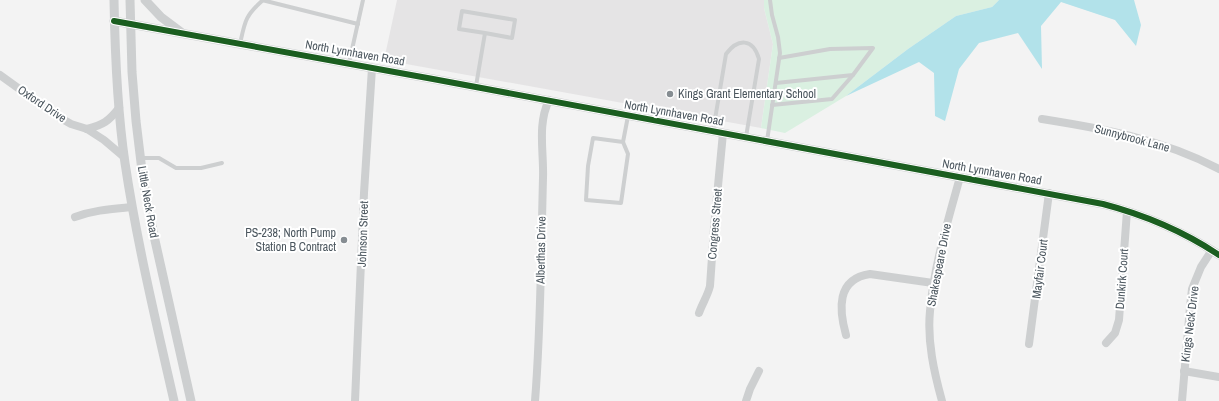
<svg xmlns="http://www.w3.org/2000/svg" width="1219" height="401" viewBox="0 0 1219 401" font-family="'Archivo Narrow',sans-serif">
<rect width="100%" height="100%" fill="#f3f3f3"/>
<polygon fill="#e5e4e5" points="397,0 764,0 764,8 773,44 761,128 384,60"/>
<polygon fill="#daf0e1" points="764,0 999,0 992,7 956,16 908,49 846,96 785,133 761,128 773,44 764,8"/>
<polygon fill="#b2e2ea" points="999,0 1134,0 1141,25 1136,46 1115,20 1061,2 1041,26 1042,69 1018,33 979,43 959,69 945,121 935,116 934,73 919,62 846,96 908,49 956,16 992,7"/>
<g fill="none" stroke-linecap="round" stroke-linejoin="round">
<g stroke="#cdcfd0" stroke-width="4">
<polyline points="262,0 358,24"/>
<path d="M240,44c5,-23 5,-28 23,-44"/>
<polyline points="349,63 363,0"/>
<polyline points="776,83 853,75 873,48 830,49 779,58"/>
<polyline points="476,86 485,33 459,29 462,11 515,20 512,38 485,33"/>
<polyline points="772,105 832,99 853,75"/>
<path d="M713,131l13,-77c12,-16 27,-16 33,5l-13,78"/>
<polyline points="767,141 780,53 778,37 772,15 770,0"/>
<polyline points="623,142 593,138 588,166 586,200 621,203 628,154 623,142 628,116"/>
<polyline points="141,158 159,158 176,168 201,168 222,163"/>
</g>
<g stroke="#cdcfd0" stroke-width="8">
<polyline points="0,75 57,116 71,124 87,129 104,140 124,157"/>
<path d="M1042,119c63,10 120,20 177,50"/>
<path d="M87,129c16,-4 22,-8 32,-21"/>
<path d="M75,217c19,-7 37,-8 57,-10"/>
<path d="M699,313c3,-9 9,-18 11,-27l4,-58 9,-95"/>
<path d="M846,335c-7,-25 -10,-56 24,-61l63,9"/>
<polyline points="1106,343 1115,333 1119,320 1127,211"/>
<polyline points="1029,344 1049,193"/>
<polyline points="1184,371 1219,377"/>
<polyline points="355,401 364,193 372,68"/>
<path d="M535,401c6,-74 6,-148 8,-223 1,-26 -6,-53 6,-78"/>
<polyline points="746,401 750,389 759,371"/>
<path d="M942,401c-8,-29 -15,-60 -12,-90 4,-46 18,-90 30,-134"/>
<polyline points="1182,401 1190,307 1192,289 1201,267 1212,250"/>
</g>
<g stroke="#cdcfd0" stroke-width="9">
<path d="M114,0c1,55 3,109 11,163 12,80 31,159 49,238"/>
<polyline points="130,0 132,72 136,121 143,179 154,236 191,401"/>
<polyline points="145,0 161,17 181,32"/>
<path d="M114,21l319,58 670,125c42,11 80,27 116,51"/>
</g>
<defs>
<path id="cycleway" d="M114,21l319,58 670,125c42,11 80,27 116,51"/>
</defs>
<use href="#cycleway" stroke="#fff" stroke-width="8"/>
<use href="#cycleway" stroke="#1b5e20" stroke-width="6"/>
</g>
<g fill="#868d92" stroke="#fff" stroke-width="1.5">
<circle cx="670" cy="94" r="4"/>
<circle cx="344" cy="240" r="4"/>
</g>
<g text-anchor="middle" stroke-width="4" stroke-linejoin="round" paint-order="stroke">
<g font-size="12" fill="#4b565e" stroke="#fff">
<text transform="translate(355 53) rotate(10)" y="4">North Lynnhaven Road</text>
<text transform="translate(42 104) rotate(34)" y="4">Oxford Drive</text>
<text transform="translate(674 113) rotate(10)" y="4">North Lynnhaven Road</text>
<text transform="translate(1132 138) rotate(15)" y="4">Sunnybrook Lane</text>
<text transform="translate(992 172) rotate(10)" y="4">North Lynnhaven Road</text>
<text transform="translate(148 202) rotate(80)" y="4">Little Neck Road</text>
<text transform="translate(715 224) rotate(-85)" y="4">Congress Street</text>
<text transform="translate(363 234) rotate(-88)" y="4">Johnson Street</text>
<text transform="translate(541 250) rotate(-89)" y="4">Alberthas Drive</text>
<text transform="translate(939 265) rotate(-79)" y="4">Shakespeare Drive</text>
<text transform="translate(1040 269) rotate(-83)" y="4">Mayfair Court</text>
<text transform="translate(1122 279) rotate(-86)" y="4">Dunkirk Court</text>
<text transform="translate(1190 324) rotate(-83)" y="4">Kings Neck Drive</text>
</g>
<g font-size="12" fill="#4b565e" stroke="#fff" text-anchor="start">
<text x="678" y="98">Kings Grant Elementary School</text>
<text x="336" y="237" text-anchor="end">PS-238; North Pump<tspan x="336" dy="14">Station B Contract</tspan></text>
</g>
</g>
</svg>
